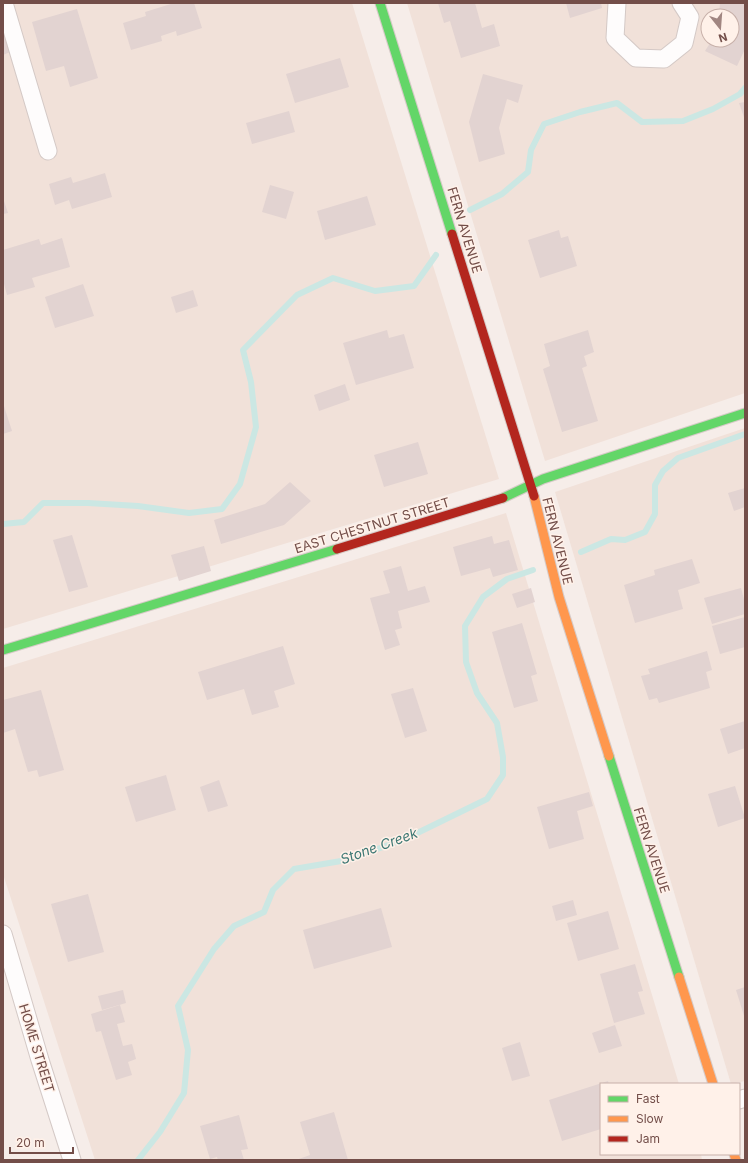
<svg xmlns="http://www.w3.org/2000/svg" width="748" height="1163" viewBox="0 0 748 1163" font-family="Inter,sans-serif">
<rect width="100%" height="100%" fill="#f6ede9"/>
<g fill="#f1e1d9" fill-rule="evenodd">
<polygon points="14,3 352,3 499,479 3,629 3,6"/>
<path d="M407,3h338v390l-200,68zM708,16h24v24h-24z"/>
<polygon points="745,428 745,1081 731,1084 555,492"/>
<polygon points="506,513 679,1084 601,1084 601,1154 701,1154 702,1160 95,1160 3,874 3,668"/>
</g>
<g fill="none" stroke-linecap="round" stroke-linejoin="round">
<g stroke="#cbe7e3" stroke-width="6">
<polyline points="470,210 502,194 528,172 531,150 544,124 580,112 617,103 642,122 683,121 713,109 740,94 745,88"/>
<polyline points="3,524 24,522 43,503 88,503 138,506 189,513 222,509 240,484 256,427 251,382 243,350 297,295 333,278 375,291 414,286 436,255"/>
<polyline points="581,552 611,539 625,540 645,532 655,514 655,485 663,471 678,458 745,434"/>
<polyline points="138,1160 160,1132 184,1093 188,1050 178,1006 214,949 234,926 264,912 273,890 294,869 347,860 405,839 487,799 503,775 503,757 497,723 477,693 466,662 465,626 483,597 507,579 533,570"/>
</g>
</g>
<g fill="#e2d3d1">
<polygon points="174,3 194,3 202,28 177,36 176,31 161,36 162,41 131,50 123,23 146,16 145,12"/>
<polygon points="438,3 475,3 482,28 494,24 500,46 461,58 450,21 444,23"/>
<polygon points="566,3 601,3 602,8 570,18"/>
<polygon points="720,3 745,3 745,49 737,66 705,51 712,40 732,40 732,16 719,16"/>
<polygon points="77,9 98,78 70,87 64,66 46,71 32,22"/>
<polygon points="4,33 10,52 3,55 3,34"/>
<polygon points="340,58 349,87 295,103 286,74"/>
<polygon points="483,74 523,85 518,103 507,99 499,128 505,154 479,162 469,122"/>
<polygon points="745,102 745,120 739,103"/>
<polygon points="289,111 295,132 252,144 246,123"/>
<polygon points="105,173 112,197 72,209 69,200 55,205 49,184 71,177 73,183"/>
<polygon points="270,185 294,192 286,219 262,212"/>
<polygon points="367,196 376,225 325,240 317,211"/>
<polygon points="3,198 8,213 3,214"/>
<polygon points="559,230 561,238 568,236 577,266 540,278 528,240"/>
<polygon points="62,238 70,267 32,278 35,287 7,295 3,280 3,250 39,239 41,245"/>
<polygon points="83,284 94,316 55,328 45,297"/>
<polygon points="193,290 198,306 176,313 171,297"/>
<polygon points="387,330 389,338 404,334 414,368 356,385 343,343"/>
<polygon points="588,330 594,352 584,356 587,366 582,368 598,421 562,432 543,369 550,366 544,344"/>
<polygon points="345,384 350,400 319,411 314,395"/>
<polygon points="3,403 12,431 3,434"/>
<polygon points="418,442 428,474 384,487 374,455"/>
<polygon points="290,482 311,501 284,525 221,544 214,520 265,504"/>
<polygon points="745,488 745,507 734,511 728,493"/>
<polygon points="72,535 88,587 69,592 53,540"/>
<polygon points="492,536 494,544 509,540 518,570 493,577 490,568 461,576 453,547"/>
<polygon points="204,546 211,571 179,581 171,555"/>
<polygon points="692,559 700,583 678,590 683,609 635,623 624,585 655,575 654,570"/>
<polygon points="401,566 408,591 425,586 430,602 398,611 402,628 395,630 400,645 385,650 370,598 390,593 383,571"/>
<polygon points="531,588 535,602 517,608 512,594"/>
<polygon points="741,588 745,603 745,614 712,624 704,598"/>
<polygon points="745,617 745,647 720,654 712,626"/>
<polygon points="522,623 537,674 531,676 538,701 514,708 492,632"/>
<polygon points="283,646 295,684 274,691 279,707 252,715 244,689 207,700 198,672"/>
<polygon points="707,651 712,670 706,672 710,688 659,703 657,698 649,700 641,676 650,674 648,669"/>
<polygon points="413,688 427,731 405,738 391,694"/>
<polygon points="41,690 64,770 39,777 37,770 28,772 15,729 3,733 3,700"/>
<polygon points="745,721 745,748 728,754 720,729"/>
<polygon points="166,775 176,810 136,822 125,787"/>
<polygon points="219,780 228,806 208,812 200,787"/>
<polygon points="735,786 745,818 718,827 708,794"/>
<polygon points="589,792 593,806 577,811 584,839 549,849 537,807"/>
<polygon points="88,894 104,952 68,962 51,904"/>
<polygon points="573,900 577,915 556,921 552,906"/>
<polygon points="381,908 392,947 314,969 303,930"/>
<polygon points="608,911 619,949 578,961 567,923"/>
<polygon points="635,964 643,991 638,992 645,1014 614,1023 600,974"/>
<polygon points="745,987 745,1019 736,990"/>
<polygon points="123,990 126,1003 102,1010 98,996"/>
<polygon points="120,1005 125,1022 117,1024 123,1046 132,1044 136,1059 128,1062 132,1075 116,1080 101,1031 96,1032 91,1014"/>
<polygon points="615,1025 622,1046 599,1053 592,1033"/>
<polygon points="520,1042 530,1076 512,1081 502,1048"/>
<polygon points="608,1081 609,1084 601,1084 601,1129 562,1141 549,1100"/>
<polygon points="334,1112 348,1160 296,1160 310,1155 300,1122"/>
<polygon points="239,1115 248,1149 241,1150 244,1160 218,1160 217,1157 210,1159 200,1126"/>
</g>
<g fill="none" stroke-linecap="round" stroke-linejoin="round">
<defs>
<g id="street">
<polyline points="4,3 48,151"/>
<polyline points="617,3 615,38 636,58 664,59 684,43 690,17 681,3"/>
<polyline points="3,934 40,1060 72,1160"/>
<polyline points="739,1100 745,1098"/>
</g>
<g id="fast">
<polyline points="380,3 452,234"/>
<polyline points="503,498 543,479 745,413"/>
<polyline points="3,650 337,549"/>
<polyline points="609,756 679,977"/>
</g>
<g id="slow">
<polyline points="534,496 559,597 609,756"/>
<polyline points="679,977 713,1084"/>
<polyline points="734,1154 736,1160"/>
</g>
<g id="jam">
<polyline points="452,234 534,496"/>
<polyline points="337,549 503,498"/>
</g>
</defs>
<use href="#street" stroke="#d4c9c6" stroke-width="19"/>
<use href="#fast" stroke="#d6cac7" stroke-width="11"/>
<use href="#slow" stroke="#d6cac7" stroke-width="11"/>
<use href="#jam" stroke="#d6cac7" stroke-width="11"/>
<use href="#street" stroke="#fefcfc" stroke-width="17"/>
<use href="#fast" stroke="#63d668" stroke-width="9"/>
<use href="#slow" stroke="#ff974d" stroke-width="9"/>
<use href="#jam" stroke="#b3261e" stroke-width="9"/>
</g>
<g text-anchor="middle" stroke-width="3" stroke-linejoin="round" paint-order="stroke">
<g font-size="13" fill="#734e49" stroke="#fff1e9">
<text transform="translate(465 230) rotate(73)" y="5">FERN AVENUE</text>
<text transform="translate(372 525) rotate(-17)" y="5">EAST CHESTNUT STREET</text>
<text transform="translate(558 541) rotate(76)" y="5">FERN AVENUE</text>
<text transform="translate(652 850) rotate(72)" y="5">FERN AVENUE</text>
<text transform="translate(37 1048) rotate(73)" y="5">HOME STREET</text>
</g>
<g font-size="14" font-style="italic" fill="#3d7874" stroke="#fff1e9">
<text transform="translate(379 846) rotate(-20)" y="5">Stone Creek</text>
</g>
</g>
<rect width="748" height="1163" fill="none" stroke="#734e49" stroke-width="8"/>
<rect x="600" y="1083" width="140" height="72" fill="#fff1e9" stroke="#c7b0a9"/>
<rect x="608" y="1096" width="20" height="6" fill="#63d668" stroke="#c7b0a9"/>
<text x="636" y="1103" font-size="12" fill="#734e49">Fast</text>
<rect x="608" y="1116" width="20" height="6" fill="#ff974d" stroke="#c7b0a9"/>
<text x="636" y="1123" font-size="12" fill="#734e49">Slow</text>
<rect x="608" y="1136" width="20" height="6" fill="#b3261e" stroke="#c7b0a9"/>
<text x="636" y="1143" font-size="12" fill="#734e49">Jam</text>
<g transform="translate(720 28) rotate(163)"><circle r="19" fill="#fff1e9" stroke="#c7b0a9"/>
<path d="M0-3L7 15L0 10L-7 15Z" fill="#a18681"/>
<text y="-6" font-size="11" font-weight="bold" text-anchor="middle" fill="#734e49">N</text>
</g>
<path d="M10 1147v6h63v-6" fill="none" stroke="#734e49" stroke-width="2"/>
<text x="16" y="1147" font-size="12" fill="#734e49" stroke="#fff1e9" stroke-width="3" paint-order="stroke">20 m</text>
</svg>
